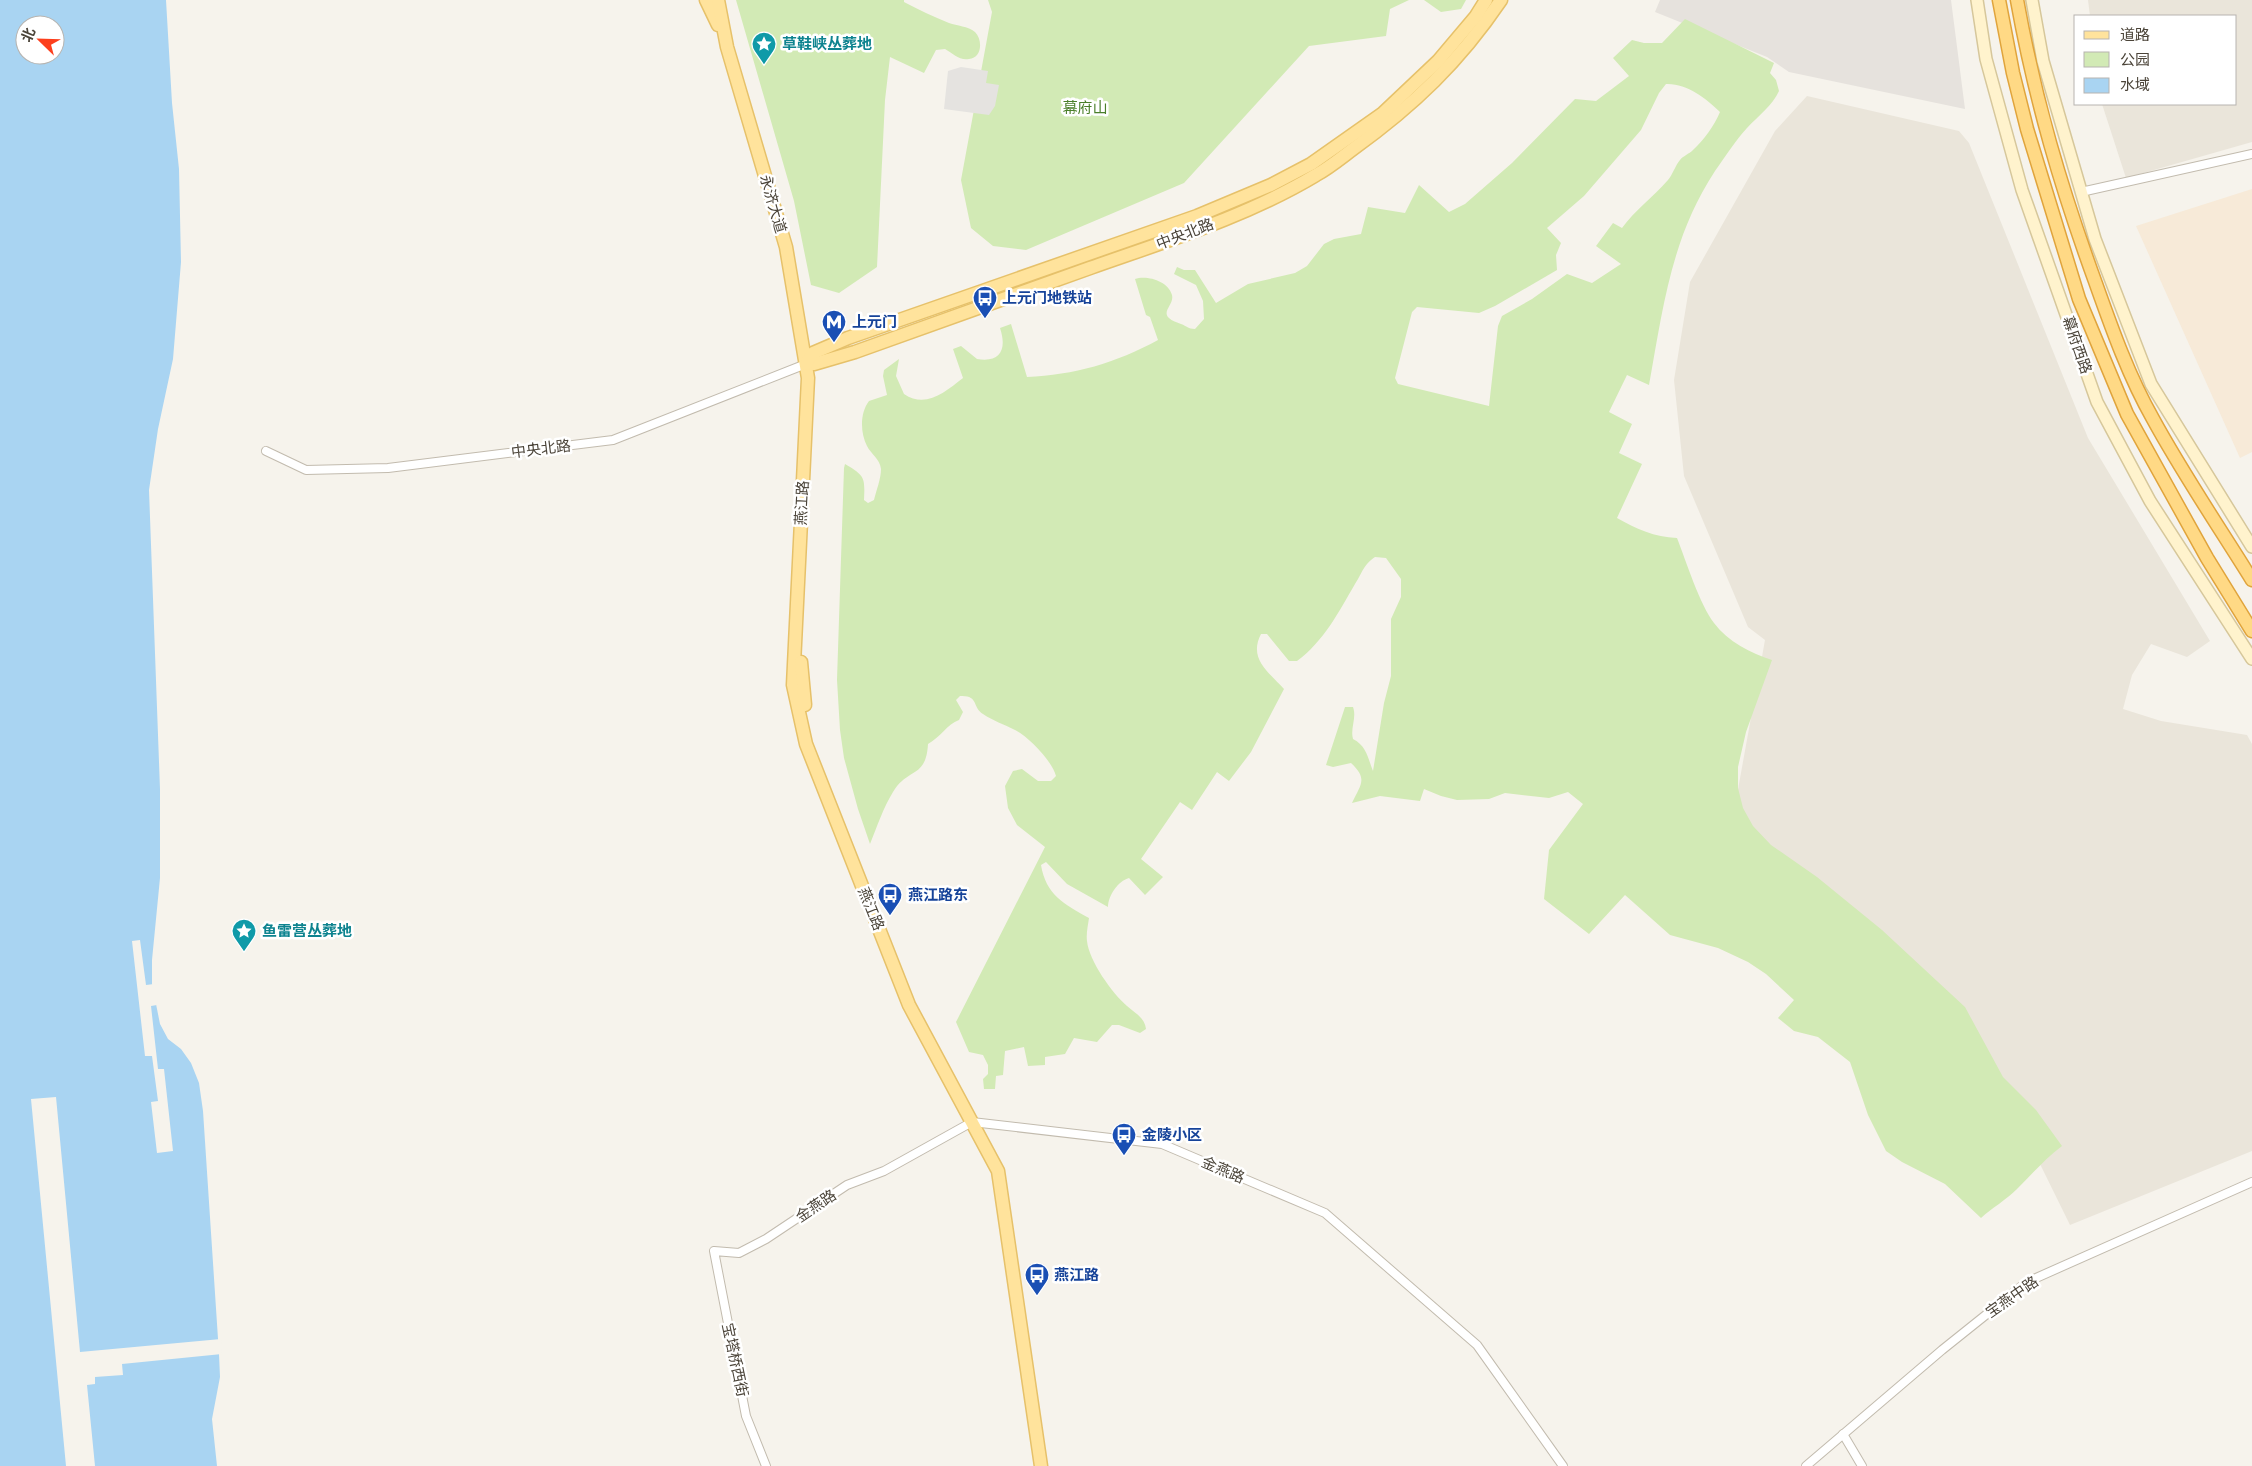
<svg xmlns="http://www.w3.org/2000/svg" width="2252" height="1466" viewBox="0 0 2252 1466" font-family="'Sofia Sans Condensed','Noto Sans SC',sans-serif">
<rect width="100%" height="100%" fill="#f6f3ec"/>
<g fill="#eae5da">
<polygon points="2088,0 2252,0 2252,142 2126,178 2102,104 2236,104 2236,16 2090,16"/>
<polygon points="1807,96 1959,131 1969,143 2088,438 2210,641 2187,657 2151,644 2132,675 2123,709 2161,721 2247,735 2252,744 2252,1151 2070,1225 2007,1097 1743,834 1735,806 1765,640 1748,627 1684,476 1674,380 1690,282 1775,131"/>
</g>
<polygon fill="#f7ead8" points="2252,189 2252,452 2240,458 2136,226"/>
<polygon fill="#e6e2dd" points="1660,0 1951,0 1965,109 1789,72 1767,57 1655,12"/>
<g fill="#d2eab5" fill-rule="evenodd">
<path d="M736,0h168v2c15,8 30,15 45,21 8,3 19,3 26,9 8,8 7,26 -6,27 -9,2 -17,-6 -24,-10l-9,1 -12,23 -34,-16 -5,43 -8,167 -38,26 -28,-8 -17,-84z"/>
<polygon points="988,0 1409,0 1390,9 1386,36 1309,46 1184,183 1026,250 993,246 971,228 961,180 992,12"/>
<polygon points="1424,0 1466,0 1461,9 1441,12"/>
<path d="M1685,19l89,44 -4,10 6,7 3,11c-6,14 -21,25 -32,37 -12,13 -22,29 -32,43 -44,67 -52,137 -66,214l-22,-10 -18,37 23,12 -13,29 23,11 -25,54c20,11 37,19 60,20 9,23 23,67 37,85 14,19 37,30 58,37l-26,72 -8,35v21l5,20 10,18 18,19 46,32 65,53 83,77 38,70 33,33 26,36c-17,13 -30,28 -45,43 -11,11 -25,19 -36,29l-36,-34 -43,-22 -16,-11 -18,-36 -18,-53 -32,-25 -24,-6 -16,-13 16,-18 -28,-26 -18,-12 -30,-14 -48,-13 -45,-40 -36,39 -45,-35 5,-49 34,-46 -15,-12 -19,6 -44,-5 -16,6 -32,1 -16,-4 -17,-7 -4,12 -40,-5 -28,7c9,-19 16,-24 -1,-40l-18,4 -7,-2 19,-58h8c4,11 -3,21 0,32 14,7 15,20 20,32l11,-68 7,-27v-57l10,-22v-18l-15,-21 -11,-1c-12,8 -12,15 -20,27 -17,29 -31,57 -58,77h-8l-22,-27h-6c-13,25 8,38 23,55l-33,63 -22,29 -12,-9 -25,38 -12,-8 -39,57 22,18 -18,18 -16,-17c-11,3 -21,18 -21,29l-41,-23 -21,-22 -5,3c5,30 23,39 48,53 -1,7 -3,16 -2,23 2,20 25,52 40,65 8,7 18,12 19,23l-6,4 -21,-8h-7l-15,17 -23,-4 -9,16 -20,3v8l-17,1 -4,-19 -19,4 -2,24 -7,1 -1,13h-11l-1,-10 5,-5v-9l-5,-10 -14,-3 -13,-30 89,-175 -28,-22 -9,-17 -3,-22 8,-15 9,-2 16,12h13l5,-5c-4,-15 -27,-39 -41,-46 -11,-6 -22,-9 -32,-16 -11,-7 -4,-19 -23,-18l-4,4 7,12 -4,8c-12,4 -18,17 -31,24 -2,35 -20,23 -35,48 -10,16 -16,35 -23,52l-12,-35 -14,-51 -4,-28 -3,-50 7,-212 1,-4c20,12 20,13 19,36l4,3 6,-3c2,-9 7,-21 7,-31 -1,-10 -10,-15 -14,-23 -7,-14 -7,-33 2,-45l18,-6 -4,-19 1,-6 15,-11 -3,17 8,18c22,15 41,-2 59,-16l-10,-29 8,-3 16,13c24,4 30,-10 23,-31l11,-4 16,53c47,-2 89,-14 131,-37l-8,-23 -4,-2 -11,-36c12,-4 33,2 37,16 3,12 -19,20 9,29 6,2 7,5 14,5l9,-10 -1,-18 -7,-16 -22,-11 3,-7 7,3h11l21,33 32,-19 47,-11 12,-7 17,-22 10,-5 27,-5 7,-27 37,6 14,-28 30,27 16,-8 47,-41 63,-64 21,2 33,-25 -16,-18 19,-18 12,3h18zM1666,84c20,-1 40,14 54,28 -6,14 -16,28 -27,38 -4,4 -10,6 -13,10 -5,6 -7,14 -12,20 -15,17 -33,30 -46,48l-9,-5 -17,23 25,18 -29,19 -25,-9 -35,25 -30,17 -4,10 -9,80 -91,-22 -3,-6 17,-66 5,-5 62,6 16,-7 62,-36 -1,-15 5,-12 -14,-15 37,-32 57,-66 18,-37z"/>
</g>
<polygon fill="#e5e3e0" points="961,67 988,71 986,83 999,85 995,106 989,115 944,109 948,71"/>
<path fill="#a9d4f2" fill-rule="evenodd" d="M0,0h166l6,103 7,66 2,93 -8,97 -15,70 -9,61 11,299v89l-8,82v24l8,40 8,15 13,10 10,14 8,20 4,28 16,243 1,23 -8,42 5,47h-217zM25,25h30v30h-30z"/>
<g fill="#f6f3ec">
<polygon points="140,940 146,985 154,984 157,1005 151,1006 158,1069 164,1069 173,1151 157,1153 151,1102 158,1101 152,1056 145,1056 132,941"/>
<polygon points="56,1097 80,1352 221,1339 222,1354 122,1364 123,1375 95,1377 95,1384 87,1385 95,1466 66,1466 31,1099"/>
</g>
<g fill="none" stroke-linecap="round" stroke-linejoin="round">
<defs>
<g id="minor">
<polyline points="2081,192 2252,154"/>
<polyline points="266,451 306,470 388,468 613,440 806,364"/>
<polyline points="1843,1434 1862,1466"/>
<polyline points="766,1466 746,1416 714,1251 739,1253 766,1239 847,1185 884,1171 972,1122 1162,1144 1325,1213 1477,1345 1563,1466"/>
<polyline points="1806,1466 1942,1350 2027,1282 2252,1182"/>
</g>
<g id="secondary">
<polyline points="1977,0 1986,59 2022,190 2097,402 2150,501 2252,659"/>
<polyline points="2032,0 2043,61 2095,239 2151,384 2252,547"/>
</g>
<g id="primary">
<polyline points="706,0 718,25"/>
<polyline points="718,0 727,47 786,247 808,378 793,685 806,744 909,1005 998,1171 1041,1466"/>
<path d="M806,364h8l41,-12c79,-28 157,-56 235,-84 76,-27 156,-51 226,-93 13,-7 25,-17 37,-26 61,-44 106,-87 148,-149"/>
<polyline points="806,364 813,353 848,338 1197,216 1271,185 1311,164 1382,114 1438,61 1476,16 1486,0"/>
<polyline points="801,662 805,705"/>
</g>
<g id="trunk">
<polyline points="1999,0 2013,73 2027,129 2079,299 2127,414 2207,558 2252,631"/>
<path d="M2017,0c18,100 44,188 79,284 16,45 33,93 57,135 30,55 66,108 99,161"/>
</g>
</defs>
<use href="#minor" stroke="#c2bbae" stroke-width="10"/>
<use href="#secondary" stroke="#d6c79b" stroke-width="14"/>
<use href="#primary" stroke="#e6c16a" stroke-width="15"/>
<use href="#trunk" stroke="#e0a43c" stroke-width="15"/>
<use href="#minor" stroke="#fff" stroke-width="8"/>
<use href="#secondary" stroke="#fff3cd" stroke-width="11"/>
<use href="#primary" stroke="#ffe39c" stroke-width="12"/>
<use href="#trunk" stroke="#ffd985" stroke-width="12"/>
</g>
<defs>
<symbol id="sight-pin" viewBox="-11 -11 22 30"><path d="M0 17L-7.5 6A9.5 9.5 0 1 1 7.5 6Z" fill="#0f9aa8" stroke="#fff"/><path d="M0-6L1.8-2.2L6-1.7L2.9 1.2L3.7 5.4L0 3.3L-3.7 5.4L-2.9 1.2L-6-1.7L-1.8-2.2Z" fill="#fff"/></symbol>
<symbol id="bus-pin" viewBox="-11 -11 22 30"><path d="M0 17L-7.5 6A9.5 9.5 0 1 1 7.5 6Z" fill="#1a4fb4" stroke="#fff"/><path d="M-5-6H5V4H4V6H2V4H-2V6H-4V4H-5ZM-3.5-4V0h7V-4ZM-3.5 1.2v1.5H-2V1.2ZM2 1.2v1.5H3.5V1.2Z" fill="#fff"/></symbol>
<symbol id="metro-pin" viewBox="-11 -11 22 30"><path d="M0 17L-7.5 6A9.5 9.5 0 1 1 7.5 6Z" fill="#1a4fb4" stroke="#fff"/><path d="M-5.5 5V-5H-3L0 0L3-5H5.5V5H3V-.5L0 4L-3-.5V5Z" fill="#fff"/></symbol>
</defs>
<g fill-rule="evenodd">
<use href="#sight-pin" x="750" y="30" width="28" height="38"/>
<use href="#bus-pin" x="971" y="284" width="28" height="38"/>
<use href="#metro-pin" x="820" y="308" width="28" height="38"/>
<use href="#bus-pin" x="876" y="881" width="28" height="38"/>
<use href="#sight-pin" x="230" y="917" width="28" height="38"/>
<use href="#bus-pin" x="1110" y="1121" width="28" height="38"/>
<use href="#bus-pin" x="1023" y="1261" width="28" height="38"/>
</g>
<g text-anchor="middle" stroke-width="5" stroke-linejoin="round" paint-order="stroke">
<g font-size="15" font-weight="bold" fill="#0d838f" stroke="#fff" text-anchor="start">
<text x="782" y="49">草鞋峡丛葬地</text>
<text x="262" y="936">鱼雷营丛葬地</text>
</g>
<g font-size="15" fill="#4a7f2a" stroke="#fff">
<text x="1085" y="113">幕府山</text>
</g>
<g font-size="15" fill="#4b4439" stroke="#fff">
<text transform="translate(773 204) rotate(74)" y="5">永济大道</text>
<text transform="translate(1185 234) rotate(-21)" y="5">中央北路</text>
<text transform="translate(2077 345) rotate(71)" y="5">幕府西路</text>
<text transform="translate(541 449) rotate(-7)" y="5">中央北路</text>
<text transform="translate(802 503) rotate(-87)" y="5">燕江路</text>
<text transform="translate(871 909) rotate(68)" y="5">燕江路</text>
<text transform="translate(1223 1170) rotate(23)" y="5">金燕路</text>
<text transform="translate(816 1206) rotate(-34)" y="5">金燕路</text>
<text transform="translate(2012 1297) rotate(-35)" y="5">宝燕中路</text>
<text transform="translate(735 1360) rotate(78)" y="5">宝塔桥西街</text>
</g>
<g font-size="15" font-weight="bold" fill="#164399" stroke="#fff" text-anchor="start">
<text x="1002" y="303">上元门地铁站</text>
<text x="852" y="327">上元门</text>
<text x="908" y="900">燕江路东</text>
<text x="1142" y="1140">金陵小区</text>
<text x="1054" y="1280">燕江路</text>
</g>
</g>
<rect x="2074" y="15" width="162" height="90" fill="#ffffff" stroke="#b7b4b0"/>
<rect x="2084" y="31" width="25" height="8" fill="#ffe39c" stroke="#b7b4b0"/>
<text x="2120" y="40" font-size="15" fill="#4b4439">道路</text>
<rect x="2084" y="52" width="25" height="15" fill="#d2eab5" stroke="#b7b4b0"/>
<text x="2120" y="65" font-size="15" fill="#4b4439">公园</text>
<rect x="2084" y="78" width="25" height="15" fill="#a9d4f2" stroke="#b7b4b0"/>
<text x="2120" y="90" font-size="15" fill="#4b4439">水域</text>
<g transform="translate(40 40) rotate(293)"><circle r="24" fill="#ffffff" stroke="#b7b4b0"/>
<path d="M0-4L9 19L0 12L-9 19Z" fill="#fc3f1d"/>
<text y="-8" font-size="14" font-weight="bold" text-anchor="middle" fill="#4b4439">北</text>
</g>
</svg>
